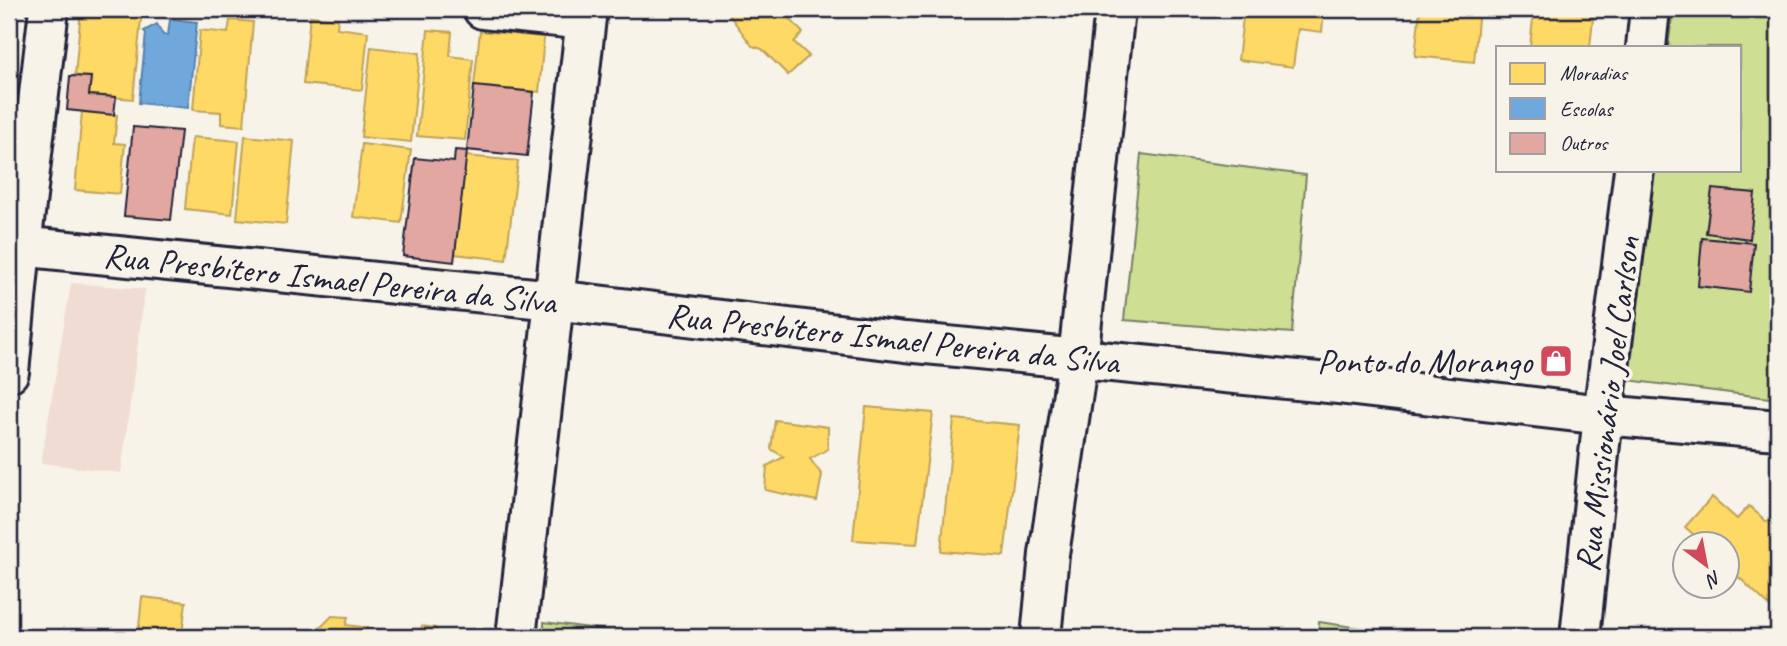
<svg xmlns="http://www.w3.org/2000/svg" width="1787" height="646" viewBox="0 0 1787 646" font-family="Caveat,sans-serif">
<rect width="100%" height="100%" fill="#f7f3e8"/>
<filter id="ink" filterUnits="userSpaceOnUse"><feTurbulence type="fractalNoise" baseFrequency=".0143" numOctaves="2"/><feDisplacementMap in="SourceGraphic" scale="14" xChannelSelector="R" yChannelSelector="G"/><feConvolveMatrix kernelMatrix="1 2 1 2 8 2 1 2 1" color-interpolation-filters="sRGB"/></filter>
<g filter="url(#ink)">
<polygon fill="#f0dcd2" points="71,283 145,289 121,473 41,463"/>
<g fill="#cede92" stroke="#788066" stroke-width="2">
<polygon points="1673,9 1778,9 1778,399 1627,380 1653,170 1740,170 1740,47 1668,47"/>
<polygon points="1141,154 1306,175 1292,333 1124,320"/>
<polygon points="544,622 659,637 544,637"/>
<polygon points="1319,622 1422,637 1318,637"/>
</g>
<g fill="#ffd966" stroke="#bda259" stroke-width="2">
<polygon points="81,9 142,9 133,99 89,95 91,77 75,76"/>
<polygon points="725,9 781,9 803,33 794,42 809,56 788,75 762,49 752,46"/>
<polygon points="1244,9 1324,9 1322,32 1298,29 1293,67 1238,60"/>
<polygon points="1420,9 1479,9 1474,62 1415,56"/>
<polygon points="1534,9 1594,9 1590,47 1530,47"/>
<polygon points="310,16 338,19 337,28 368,32 362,90 303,84"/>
<polygon points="230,20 253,22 244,126 221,124 221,112 193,110 200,30 228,33"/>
<polygon points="428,30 452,32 450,56 473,59 465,140 417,136"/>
<polygon points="480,31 544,37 539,92 474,86"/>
<polygon points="371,47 420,53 411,142 361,137"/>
<polygon points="82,112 117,115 114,143 125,144 120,194 75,190"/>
<polygon points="245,136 294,141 286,224 237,219"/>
<polygon points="192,137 239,141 232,214 185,209"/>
<polygon points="362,144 411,150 401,223 353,217"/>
<polygon points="466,156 518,161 506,260 455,254"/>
<polygon points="866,407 933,413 917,544 853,540"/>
<polygon points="954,419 1020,425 1004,556 941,551"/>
<polygon points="775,420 828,427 828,449 810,459 822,475 817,501 765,490 767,466 784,457 771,449"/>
<polygon points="1712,497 1737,519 1749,506 1767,522 1778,510 1778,614 1728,567 1728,544 1704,544 1685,527"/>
<polygon points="142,597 186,602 182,634 203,637 138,637"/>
<polygon points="332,616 348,617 346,625 419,634 422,626 435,628 440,637 311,637"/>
</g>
<polygon fill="#6fa8dc" stroke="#5880ac" stroke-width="2" points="170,19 197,22 188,108 139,103 146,33 144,31 157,24 163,35 168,35"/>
<g fill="#e1a7a0" stroke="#22223b" stroke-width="2">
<polygon points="70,76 91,77 89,95 116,97 114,115 67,110"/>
<polygon points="474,86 534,92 527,156 467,150"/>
<polygon points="133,127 181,131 171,220 124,216"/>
<polygon points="455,150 467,151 454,262 403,256 415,158 454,162"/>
<polygon points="1712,189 1755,193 1750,239 1706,233"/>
<polygon points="1702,238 1754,243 1749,292 1698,286"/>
</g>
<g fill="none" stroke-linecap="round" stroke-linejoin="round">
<defs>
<g id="minor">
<polyline points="483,9 585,20"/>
<polyline points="1646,47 1650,9"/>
<polyline points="9,245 554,300 905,342 1339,384 1603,415 1778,430"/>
<polyline points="516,637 587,9"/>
<polyline points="1041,637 1049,554 1078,359 1115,9"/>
<polyline points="1580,637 1603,415 1634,170"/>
</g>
<polyline id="major" points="9,372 21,247 49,9"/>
</defs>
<use href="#minor" stroke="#22223b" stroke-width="44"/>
<use href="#major" stroke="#22223b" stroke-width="44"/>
<use href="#minor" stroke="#f7f3e8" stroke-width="38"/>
<use href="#major" stroke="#f7f3e8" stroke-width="38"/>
</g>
</g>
<defs>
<symbol id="shop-square" viewBox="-11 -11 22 22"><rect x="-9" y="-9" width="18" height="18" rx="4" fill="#d1495b" stroke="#f7f3e8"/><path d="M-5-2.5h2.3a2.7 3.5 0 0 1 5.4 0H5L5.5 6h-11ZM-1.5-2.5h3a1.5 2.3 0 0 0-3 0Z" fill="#fff"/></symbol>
</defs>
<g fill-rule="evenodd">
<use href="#shop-square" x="1537" y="342" width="38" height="38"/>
</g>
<g text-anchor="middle" stroke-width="7" stroke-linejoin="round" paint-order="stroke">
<g font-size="35" fill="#22223b" stroke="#f7f3e8">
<text transform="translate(330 278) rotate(6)" y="12">Rua Presbítero Ismael Pereira da Silva</text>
<text transform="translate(893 338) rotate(6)" y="12">Rua Presbítero Ismael Pereira da Silva</text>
<text transform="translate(1607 404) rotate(-83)" y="12">Rua Missionário Joel Carlson</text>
</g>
<g font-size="35" fill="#22223b" stroke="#f7f3e8" text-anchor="end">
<text x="1532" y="373">Ponto do Morango</text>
</g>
</g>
<rect width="1787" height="646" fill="none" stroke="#f7f3e8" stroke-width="35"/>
<rect x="18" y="18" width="1752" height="611" fill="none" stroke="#22223b" stroke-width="2.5" filter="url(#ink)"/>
<rect x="1496" y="46" width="245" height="126" fill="#f7f3e8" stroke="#a29fa3" stroke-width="2"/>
<rect x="1510" y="63" width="35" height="21" fill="#ffd966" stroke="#a29fa3" stroke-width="2"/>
<text x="1560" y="80" font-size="21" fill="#22223b">Moradias</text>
<rect x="1510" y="98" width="35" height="21" fill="#6fa8dc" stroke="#a29fa3" stroke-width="2"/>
<text x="1560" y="116" font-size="21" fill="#22223b">Escolas</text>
<rect x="1510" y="133" width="35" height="21" fill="#e1a7a0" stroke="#a29fa3" stroke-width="2"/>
<text x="1560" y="150" font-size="21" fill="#22223b">Outros</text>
<g transform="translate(1706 565) rotate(148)"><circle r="33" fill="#f7f3e8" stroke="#a29fa3" stroke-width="2"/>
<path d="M0-5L12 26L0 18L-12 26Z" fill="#d1495b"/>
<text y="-10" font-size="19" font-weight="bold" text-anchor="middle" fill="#22223b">N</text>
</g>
</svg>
